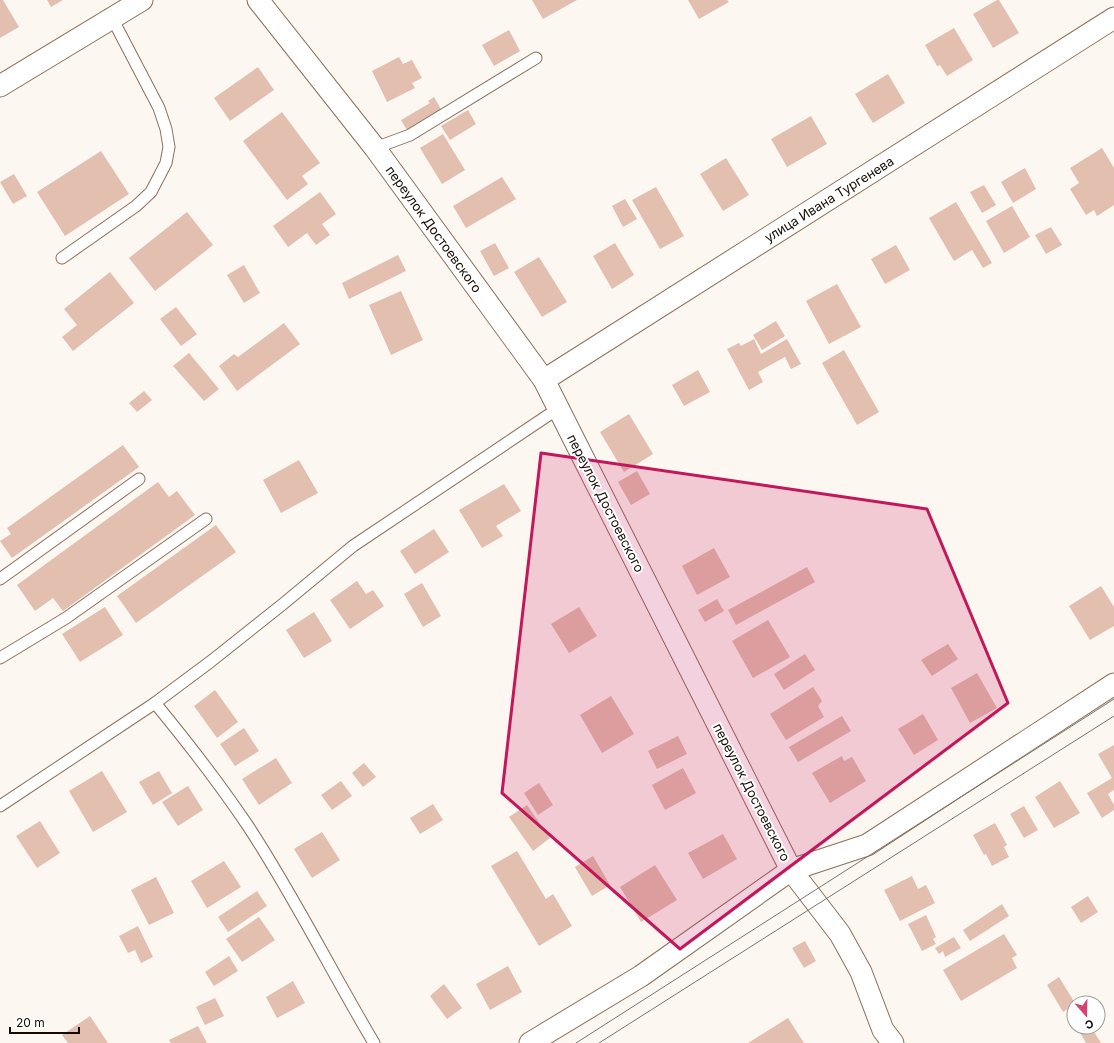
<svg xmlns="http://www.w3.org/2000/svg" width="1114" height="1043" viewBox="0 0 1114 1043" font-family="Inter,sans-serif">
<rect width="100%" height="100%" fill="#fdf7f2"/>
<g fill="#e2bfaf">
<polygon points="0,0 3,0 19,27 0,38"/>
<polygon points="47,0 63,0 51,7"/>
<polygon points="532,0 577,0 543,19"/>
<polygon points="688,0 727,0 729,2 699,19"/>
<polygon points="997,0 999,0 1019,33 993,48 973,14"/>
<polygon points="954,28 973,60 947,76 940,65 937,66 925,45"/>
<polygon points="509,30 520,51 494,66 482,45"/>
<polygon points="399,57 403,64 412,60 422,78 412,83 415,88 387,102 372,71"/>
<polygon points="258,67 274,90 230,121 214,98"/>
<polygon points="888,74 905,103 873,123 855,94"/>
<polygon points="434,97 442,111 408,132 401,120 430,103 428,101"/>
<polygon points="468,110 476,124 450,140 441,126"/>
<polygon points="282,112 320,163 302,176 308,184 287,200 243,141"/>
<polygon points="811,116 827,144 787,167 771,139"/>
<polygon points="443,134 465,170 442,184 420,148"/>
<polygon points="1102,148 1114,168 1114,205 1097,216 1094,210 1086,215 1070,189 1079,183 1070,168"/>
<polygon points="101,151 129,194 65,236 37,192"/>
<polygon points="726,158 749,195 723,211 700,174"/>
<polygon points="1025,168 1036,189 1013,203 1001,182"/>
<polygon points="14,174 27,196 13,204 0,182"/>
<polygon points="502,177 516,199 466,228 453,206"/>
<polygon points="984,185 996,205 982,213 970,192"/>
<polygon points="656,187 684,236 660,249 632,200"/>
<polygon points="320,192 336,214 322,224 330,235 316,245 307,233 288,247 273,226"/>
<polygon points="625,199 637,219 623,227 612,206"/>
<polygon points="956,202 992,263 983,268 972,250 954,261 929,218"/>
<polygon points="1012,206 1030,237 1004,253 986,221"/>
<polygon points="187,212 213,245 155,291 129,258"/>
<polygon points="1051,227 1062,245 1046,254 1035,235"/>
<polygon points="495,243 509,268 494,276 480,251"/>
<polygon points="615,243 634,275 612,289 593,256"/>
<polygon points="896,245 910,270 885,284 871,259"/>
<polygon points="398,255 406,271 349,299 342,283"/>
<polygon points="539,257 567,302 542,317 514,272"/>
<polygon points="244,265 260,293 244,303 227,275"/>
<polygon points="110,272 134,303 73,351 62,337 77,325 64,309"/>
<polygon points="837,284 861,327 829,344 806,301"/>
<polygon points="401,291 423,340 391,355 369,305"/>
<polygon points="176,307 197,334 181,346 160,319"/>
<polygon points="776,321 785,336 762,350 753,335"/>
<polygon points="284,323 300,344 237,391 219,366 234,354 238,357"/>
<polygon points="754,339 761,354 787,339 801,364 791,369 785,357 758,372 763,382 749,390 727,349 739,343 741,346"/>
<polygon points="844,350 879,412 857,425 822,363"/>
<polygon points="189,353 219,389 204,401 173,366"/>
<polygon points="698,370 710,392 684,406 672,385"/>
<polygon points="144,391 152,400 137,412 129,403"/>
<polygon points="629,414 653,454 624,472 600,432"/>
<polygon points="123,445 139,467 12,558 0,541 11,534 7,528"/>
<polygon points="299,460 318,493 281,513 263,480"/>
<polygon points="637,471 650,494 631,505 618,482"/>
<polygon points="158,482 169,497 177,491 195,515 63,611 53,598 35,611 17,585"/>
<polygon points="504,484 521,511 496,526 503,536 482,548 459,510"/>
<polygon points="216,525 236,552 136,623 117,596"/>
<polygon points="434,529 449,552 415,574 400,551"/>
<polygon points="714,548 730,577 697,595 682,566"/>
<polygon points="807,567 815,582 736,625 728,610"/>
<polygon points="357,581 366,594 373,590 384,606 350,629 330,600"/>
<polygon points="422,583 441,616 423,627 404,594"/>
<polygon points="1101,586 1114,607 1114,626 1090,640 1069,606"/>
<polygon points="717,599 724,611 705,622 698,610"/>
<polygon points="105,607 123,635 80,662 62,634"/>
<polygon points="579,607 597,636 569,653 551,624"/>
<polygon points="314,612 332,641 304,658 286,630"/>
<polygon points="768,620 790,657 753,678 732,641"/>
<polygon points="948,644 958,659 932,676 921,660"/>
<polygon points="805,654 815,670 784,690 774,674"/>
<polygon points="977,673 997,708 970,723 951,688"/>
<polygon points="813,687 822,701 818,706 824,717 786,740 770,714"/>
<polygon points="215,690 238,722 217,738 194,706"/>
<polygon points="611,696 634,734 602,753 580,715"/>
<polygon points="923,714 938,740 914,755 898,729"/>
<polygon points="842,716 851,731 798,762 789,747"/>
<polygon points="244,728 259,751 235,766 220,744"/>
<polygon points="678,736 687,754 657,769 648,751"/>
<polygon points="1114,745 1114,790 1108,794 1114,805 1114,810 1102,818 1087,793 1112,778 1098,754"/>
<polygon points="842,756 844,761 852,757 866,781 830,803 812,773"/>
<polygon points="276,758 292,783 259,805 242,779"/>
<polygon points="364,763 376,777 363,787 352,773"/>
<polygon points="683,768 696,793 665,810 652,785"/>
<polygon points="102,771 127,812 93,832 69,791"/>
<polygon points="159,771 172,793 153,805 139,782"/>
<polygon points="341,781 352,796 332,810 321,795"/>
<polygon points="1060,781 1080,813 1054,828 1035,797"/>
<polygon points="539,783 553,805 538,815 524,793"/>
<polygon points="188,786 203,810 178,826 162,802"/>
<polygon points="433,804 443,820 420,834 410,818"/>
<polygon points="527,805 550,838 533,851 509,817"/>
<polygon points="1024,806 1038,830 1024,838 1010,814"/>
<polygon points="40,821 60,853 37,868 16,836"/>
<polygon points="995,823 1007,845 1004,847 1009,857 992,866 986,854 984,855 973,835"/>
<polygon points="322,832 340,860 312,878 294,849"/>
<polygon points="723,834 737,859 703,879 688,853"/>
<polygon points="517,851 546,899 553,894 572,926 539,946 491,866"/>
<polygon points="593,856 610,885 592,896 575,867"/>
<polygon points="224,861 241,887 207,908 191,881"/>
<polygon points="655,865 677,900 641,922 620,887"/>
<polygon points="912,876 918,889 926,885 935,903 900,921 884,890"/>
<polygon points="156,877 174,913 149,925 131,890"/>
<polygon points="257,891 267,906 228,932 218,917"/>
<polygon points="1088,896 1098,912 1081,923 1071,907"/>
<polygon points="1002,904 1009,916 970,941 963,930"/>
<polygon points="926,915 936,937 933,939 936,944 922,951 908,924"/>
<polygon points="259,917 275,940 242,962 226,939"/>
<polygon points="138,926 153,957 141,963 135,950 128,953 119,936"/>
<polygon points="1004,934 1017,955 1012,958 1017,968 961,1001 943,970"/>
<polygon points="954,937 961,948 945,957 943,951 939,954 935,948"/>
<polygon points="805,941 816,961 804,968 792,948"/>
<polygon points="229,956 238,971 214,986 205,972"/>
<polygon points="508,966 522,992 490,1010 476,984"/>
<polygon points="1059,977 1075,1003 1074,1005 1063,1012 1047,985"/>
<polygon points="293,981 305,1003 277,1018 266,997"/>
<polygon points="444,984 462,1008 447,1019 430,996"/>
<polygon points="215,998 224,1016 205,1025 196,1007"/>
<polygon points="90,1016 108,1043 68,1043 62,1035"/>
<polygon points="788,1018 804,1043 748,1043"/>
<polygon points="198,1026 207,1043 171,1043 169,1040"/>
<polygon points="1077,1027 1091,1027 1101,1043 1086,1043"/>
</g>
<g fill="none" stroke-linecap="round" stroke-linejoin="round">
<defs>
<g id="service">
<polyline points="375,148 410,135 536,58"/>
<polyline points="62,258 136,206 151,192 166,163 169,147 166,129 159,108 112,18"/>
<polyline points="0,579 139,479"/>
<polyline points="0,658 66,618 206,519"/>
<path d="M155,703c33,40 64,80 93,123 46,70 83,145 126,217"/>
<polyline points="0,806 155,703 210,662 283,604 353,546 559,408"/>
</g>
<g id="minor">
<polyline points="258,0 375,148 544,380 791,870 840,934 861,972 883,1030 893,1043"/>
<polyline points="0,86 142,0"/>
<polyline points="544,380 1114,18"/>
<polyline points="530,1043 641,976 791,870 867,845 1114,684"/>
</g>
</defs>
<use href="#service" stroke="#8c705a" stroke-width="13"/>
<use href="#minor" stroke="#8c705a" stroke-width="23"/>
<use href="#service" stroke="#fff" stroke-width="11"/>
<use href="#minor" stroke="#fff" stroke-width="21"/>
<g stroke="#7c746e" stroke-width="1">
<polyline points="576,1043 1114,699"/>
<polyline points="599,1043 1114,716"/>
</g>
</g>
<path fill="#c2185b" fill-opacity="0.2" stroke="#c2185b" stroke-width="3" stroke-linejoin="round" d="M541,453l386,56 81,194 -328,246 -178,-156z"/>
<g text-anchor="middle" stroke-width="4" stroke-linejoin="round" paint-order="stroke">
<g font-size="13" fill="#140a03" stroke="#fff">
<text transform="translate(829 199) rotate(-32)" y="5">улица Ивана Тургенева</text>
<text transform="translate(434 229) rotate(54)" y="5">переулок Достоевского</text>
<text transform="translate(606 503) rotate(63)" y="5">переулок Достоевского</text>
<text transform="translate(752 792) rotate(63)" y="5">переулок Достоевского</text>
</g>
</g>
<g transform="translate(1086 1015) rotate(160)"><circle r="19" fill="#ffffff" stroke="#a19d9a"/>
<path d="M0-3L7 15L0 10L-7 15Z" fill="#d14471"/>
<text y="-6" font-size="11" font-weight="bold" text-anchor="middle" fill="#140a03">С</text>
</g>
<path d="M10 1027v6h69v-6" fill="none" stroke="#140a03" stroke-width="2"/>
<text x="16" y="1027" font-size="12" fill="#140a03" stroke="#ffffff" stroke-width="3" paint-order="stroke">20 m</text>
</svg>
